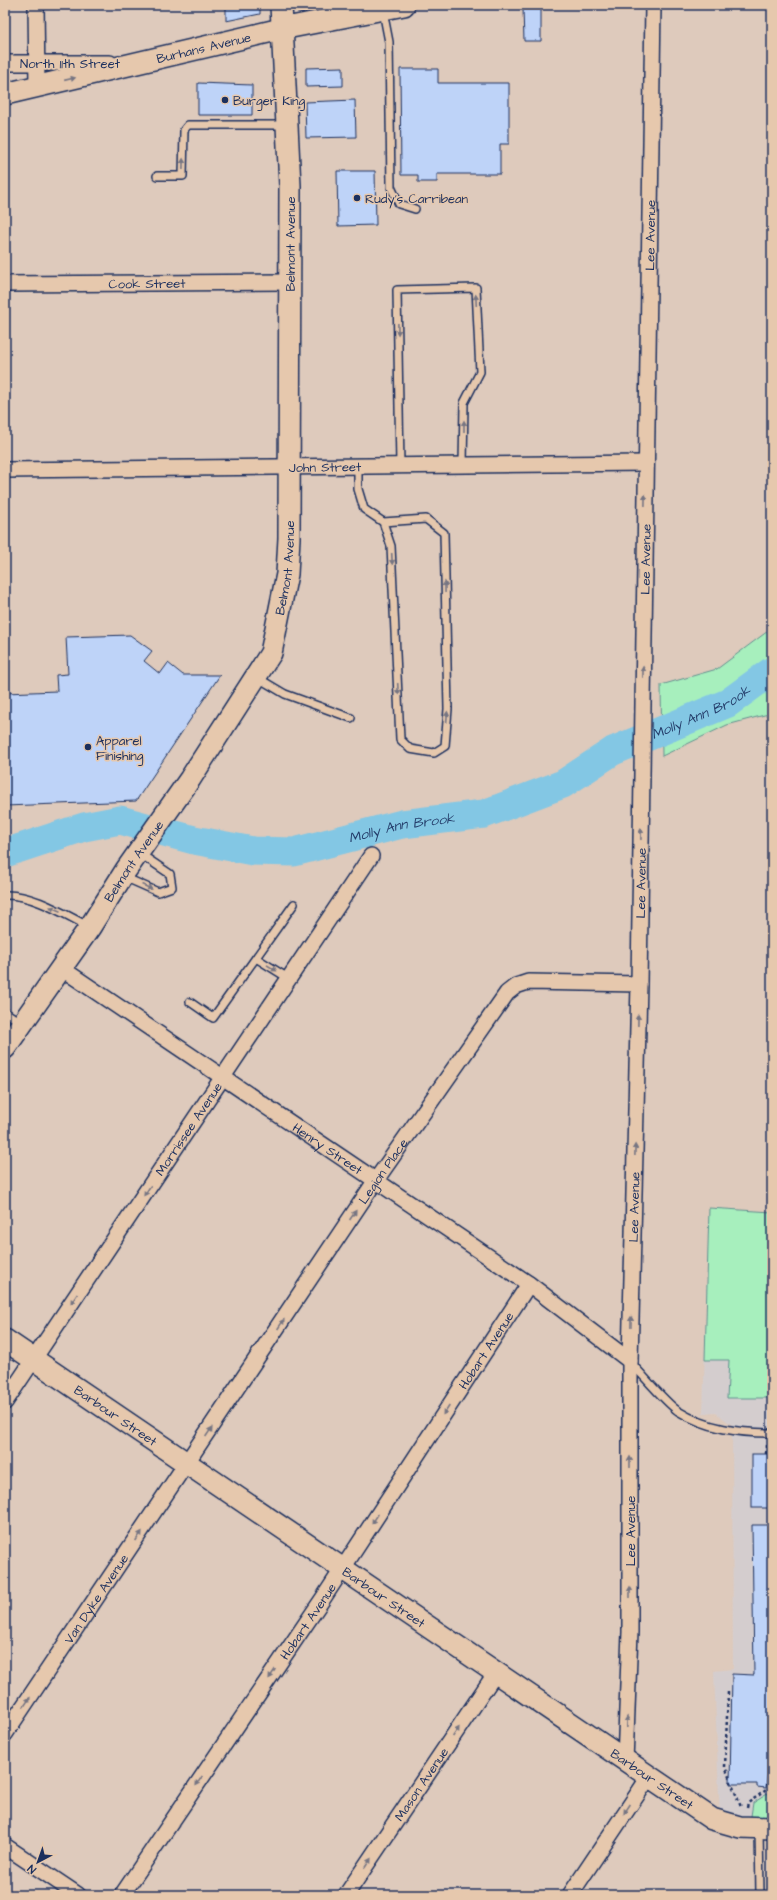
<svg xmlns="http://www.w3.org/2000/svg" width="777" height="1900" viewBox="0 0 777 1900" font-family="'Architects Daughter',sans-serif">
<rect width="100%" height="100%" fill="#decabc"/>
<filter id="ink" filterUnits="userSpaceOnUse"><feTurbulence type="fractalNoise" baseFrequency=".025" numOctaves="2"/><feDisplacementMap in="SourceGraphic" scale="8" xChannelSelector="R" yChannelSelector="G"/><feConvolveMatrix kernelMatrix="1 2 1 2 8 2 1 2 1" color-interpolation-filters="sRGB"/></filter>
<g filter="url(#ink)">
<polygon fill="#d4cdce" points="709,1208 772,1212 772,1828 720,1822 714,1671 733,1669 732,1425 716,1413 703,1414"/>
<g fill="#a7efbd" stroke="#618f8e">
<polygon points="772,628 772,713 727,725 662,756 661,685 717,669"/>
<polygon points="709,1208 772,1212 772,1398 727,1398 729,1360 705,1360"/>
<polygon points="772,1791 772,1819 755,1819 751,1816 753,1803"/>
</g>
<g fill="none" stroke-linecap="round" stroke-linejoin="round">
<path stroke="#83c7e4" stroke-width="29" id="s1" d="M5,853l79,-26 36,-7 74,20 59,11 41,1 108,-28 82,-10 79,-30 50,-33 115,-48 44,-32"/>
</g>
<g fill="#bed3f8" stroke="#1b2f5e">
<polygon points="226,5 260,5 260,14 226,21"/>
<polygon points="541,8 541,41 524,41 523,9"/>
<polygon points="343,67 343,86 306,87 306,68"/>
<polygon points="400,69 438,69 438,83 509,83 509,144 500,144 500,174 437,174 437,182 418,182 418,175 401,175"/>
<polygon points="198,83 252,85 252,115 198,115"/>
<polygon points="355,100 356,137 306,138 305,102"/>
<polygon points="337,171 375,171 376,225 338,226"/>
<polygon points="130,635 152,651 144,661 160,674 168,663 183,675 220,675 136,801 5,806 5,693 57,691 56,675 68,674 66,637"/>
<rect x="752" y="1454" width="20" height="54"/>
<polygon points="752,1525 772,1525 772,1770 768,1770 766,1788 757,1787 757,1784 730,1784 732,1674 754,1675"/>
</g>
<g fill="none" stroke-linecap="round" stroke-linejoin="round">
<defs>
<g id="lane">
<polyline points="383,11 389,42 391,187 399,204 415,209"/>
<polyline points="157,176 183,176 184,130 188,125 285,125"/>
<polyline points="358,466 358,489 364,509 383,522 391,546 400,739 410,749 434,753 445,746 448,709 444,533 426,519 383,522"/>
<polyline points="400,466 397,290 476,288 480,372 464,403 463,465"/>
<polyline points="258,678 285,694 351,718"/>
<polyline points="124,877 158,892 172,887 170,874 139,853"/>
<path d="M5,895c27,-1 59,19 83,31"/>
<polyline points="256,958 288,978"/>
<polyline points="190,1002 213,1018 294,904"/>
<polyline points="5,1012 20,1022"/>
<path d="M631,1363c12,12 34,39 47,48 29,18 61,22 94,22"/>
<polyline points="759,1829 760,1895"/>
</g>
<g id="street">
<polyline points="36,5 37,86"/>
<polyline points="5,63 110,63"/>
<path id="s2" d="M5,284l284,-2"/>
<path id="s3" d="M5,470l641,-7"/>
<path id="s4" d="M61,968l468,316 101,77"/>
<path id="s5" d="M5,1402l366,-546"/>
<path id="s6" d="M5,1734l371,-554 131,-187 9,-7 12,-4 111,2"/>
<path id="s7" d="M625,1761l5,-129v-271l9,-377 14,-979"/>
<polyline points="5,1846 78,1895"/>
<path id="s8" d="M122,1895l202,-298 205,-313"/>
<path id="s9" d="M346,1895l149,-221"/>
<polyline points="570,1895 649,1777"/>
</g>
<g id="secondary">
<path id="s10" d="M5,94l276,-65 123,-24"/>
<path id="s11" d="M5,1048l85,-121 36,-57 64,-91 81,-126 16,-79 2,-36 1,-352 -9,-181"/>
<path id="s12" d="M5,1340l707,479 28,8 32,1"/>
</g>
</defs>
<use href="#lane" stroke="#1b2f5e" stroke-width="10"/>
<use href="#street" stroke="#1b2f5e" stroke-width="18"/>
<use href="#secondary" stroke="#1b2f5e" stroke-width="24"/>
<g stroke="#1b2f5e" stroke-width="2.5" stroke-dasharray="3 3" stroke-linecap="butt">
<polyline points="766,1454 766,1445 768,1445"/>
<polyline points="728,1692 725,1767 741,1807"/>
<polyline points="747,1808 748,1803 772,1786"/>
</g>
<use href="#lane" stroke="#e6c8ad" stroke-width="7"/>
<use href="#street" stroke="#e6c8ad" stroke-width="15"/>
<use href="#secondary" stroke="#e6c8ad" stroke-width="21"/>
</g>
<defs><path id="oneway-solid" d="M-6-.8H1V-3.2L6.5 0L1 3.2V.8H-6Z"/></defs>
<g fill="#767482">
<use href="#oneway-solid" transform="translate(70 79) rotate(-13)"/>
<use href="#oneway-solid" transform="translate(183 164) rotate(-89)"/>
<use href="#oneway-solid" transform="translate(476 300) rotate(-93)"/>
<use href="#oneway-solid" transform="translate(398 329) rotate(89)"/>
<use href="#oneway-solid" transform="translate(464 426) rotate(-90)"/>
<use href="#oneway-solid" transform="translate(645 500) rotate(-89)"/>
<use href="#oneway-solid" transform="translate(392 559) rotate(87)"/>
<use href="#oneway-solid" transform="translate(445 587) rotate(-91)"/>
<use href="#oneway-solid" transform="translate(643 672) rotate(-89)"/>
<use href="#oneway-solid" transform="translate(398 689) rotate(87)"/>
<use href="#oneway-solid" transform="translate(447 717) rotate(-86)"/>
<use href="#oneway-solid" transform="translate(641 834) rotate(-89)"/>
<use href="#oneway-solid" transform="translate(147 887) rotate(25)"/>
<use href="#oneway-solid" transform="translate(55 909) rotate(-157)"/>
<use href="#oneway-solid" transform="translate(272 968) rotate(32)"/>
<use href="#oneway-solid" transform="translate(638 1020) rotate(-89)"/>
<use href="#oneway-solid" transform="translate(635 1150) rotate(-89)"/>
<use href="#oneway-solid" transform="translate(147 1191) rotate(124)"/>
<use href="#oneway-solid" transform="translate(353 1215) rotate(-56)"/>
<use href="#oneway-solid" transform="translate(74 1299) rotate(124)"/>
<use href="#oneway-solid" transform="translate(631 1322) rotate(-89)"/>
<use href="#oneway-solid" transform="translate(281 1324) rotate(-56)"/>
<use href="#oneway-solid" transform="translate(446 1410) rotate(123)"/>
<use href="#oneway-solid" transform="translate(209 1432) rotate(-56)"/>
<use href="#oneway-solid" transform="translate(630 1462) rotate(-90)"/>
<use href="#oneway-solid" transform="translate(375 1519) rotate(123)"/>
<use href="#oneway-solid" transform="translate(139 1536) rotate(-56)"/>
<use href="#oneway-solid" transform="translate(630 1592) rotate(-90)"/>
<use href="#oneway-solid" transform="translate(272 1674) rotate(124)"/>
<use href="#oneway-solid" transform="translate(27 1702) rotate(-56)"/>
<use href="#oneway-solid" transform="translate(627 1722) rotate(-88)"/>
<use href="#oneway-solid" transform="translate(456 1732) rotate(-56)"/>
<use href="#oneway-solid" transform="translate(199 1781) rotate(124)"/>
<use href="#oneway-solid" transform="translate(627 1809) rotate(124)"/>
<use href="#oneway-solid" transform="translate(368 1863) rotate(-56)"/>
</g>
</g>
<g fill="#1b2f5e" stroke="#e6c8ad" stroke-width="1.5">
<circle cx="225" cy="100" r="4"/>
<circle cx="357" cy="198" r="4"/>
<circle cx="88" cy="747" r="4"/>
</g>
<g text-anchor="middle" stroke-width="3" stroke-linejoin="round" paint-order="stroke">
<g font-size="13" fill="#1b2f5e" stroke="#e6c8ad">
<text dy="5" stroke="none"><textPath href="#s10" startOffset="204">Burhans Avenue</textPath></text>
<text x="70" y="68">North 11th Street</text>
<text dy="5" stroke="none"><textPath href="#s7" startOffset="1526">Lee Avenue</textPath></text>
<text dy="5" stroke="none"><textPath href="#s11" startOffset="887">Belmont Avenue</textPath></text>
<text dy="5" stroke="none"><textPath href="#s2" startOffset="142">Cook Street</textPath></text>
<text dy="5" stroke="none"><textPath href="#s3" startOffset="320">John Street</textPath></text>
<text dy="5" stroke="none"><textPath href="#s7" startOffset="1202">Lee Avenue</textPath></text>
<text dy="5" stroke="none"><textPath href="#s11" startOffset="563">Belmont Avenue</textPath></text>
<text dy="5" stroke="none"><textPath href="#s11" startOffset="227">Belmont Avenue</textPath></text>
<text dy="5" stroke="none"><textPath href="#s7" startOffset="878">Lee Avenue</textPath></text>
<text dy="5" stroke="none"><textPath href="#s5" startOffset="329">Morrissee Avenue</textPath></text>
<text dy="5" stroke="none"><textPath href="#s4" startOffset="322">Henry Street</textPath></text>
<text dy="5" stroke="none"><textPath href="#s6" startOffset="678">Legion Place</textPath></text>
<text dy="5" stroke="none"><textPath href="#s7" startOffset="554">Lee Avenue</textPath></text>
<text dy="5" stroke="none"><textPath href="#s8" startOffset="655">Hobart Avenue</textPath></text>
<text dy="5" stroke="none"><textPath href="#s12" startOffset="134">Barbour Street</textPath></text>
<text transform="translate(630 1531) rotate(-90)" y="5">Lee Avenue</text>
<text dy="5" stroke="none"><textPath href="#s12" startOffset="458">Barbour Street</textPath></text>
<text dy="5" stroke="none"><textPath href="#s6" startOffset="163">Van Dyke Avenue</textPath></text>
<text dy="5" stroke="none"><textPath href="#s8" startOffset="331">Hobart Avenue</textPath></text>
<text dy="5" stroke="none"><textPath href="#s12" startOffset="782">Barbour Street</textPath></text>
<text dy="5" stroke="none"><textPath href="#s9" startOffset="134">Mason Avenue</textPath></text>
</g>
<g font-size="13" fill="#1b2f5e" stroke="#e6c8ad" text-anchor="start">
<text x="233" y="105">Burger King</text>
<text x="365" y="203">Rudy's Carribean</text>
<text x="96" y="745">Apparel<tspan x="96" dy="15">Finishing</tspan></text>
</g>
<g font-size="14" font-style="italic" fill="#253e6b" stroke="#e6c8ad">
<text dy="5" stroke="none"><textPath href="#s1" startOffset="732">Molly Ann Brook</textPath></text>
<text dy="5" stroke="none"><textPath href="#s1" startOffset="408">Molly Ann Brook</textPath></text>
</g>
</g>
<rect width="777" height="1900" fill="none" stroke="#e6c8ad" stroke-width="20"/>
<rect x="10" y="10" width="757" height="1880" fill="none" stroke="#1b2f5e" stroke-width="1.5" filter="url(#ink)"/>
<g transform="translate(38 1862) rotate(221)" stroke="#e6c8ad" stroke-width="3" paint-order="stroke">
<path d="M0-3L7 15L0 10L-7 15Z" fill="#1b2f5e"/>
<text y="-6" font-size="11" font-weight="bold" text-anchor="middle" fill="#1b2f5e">N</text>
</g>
</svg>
